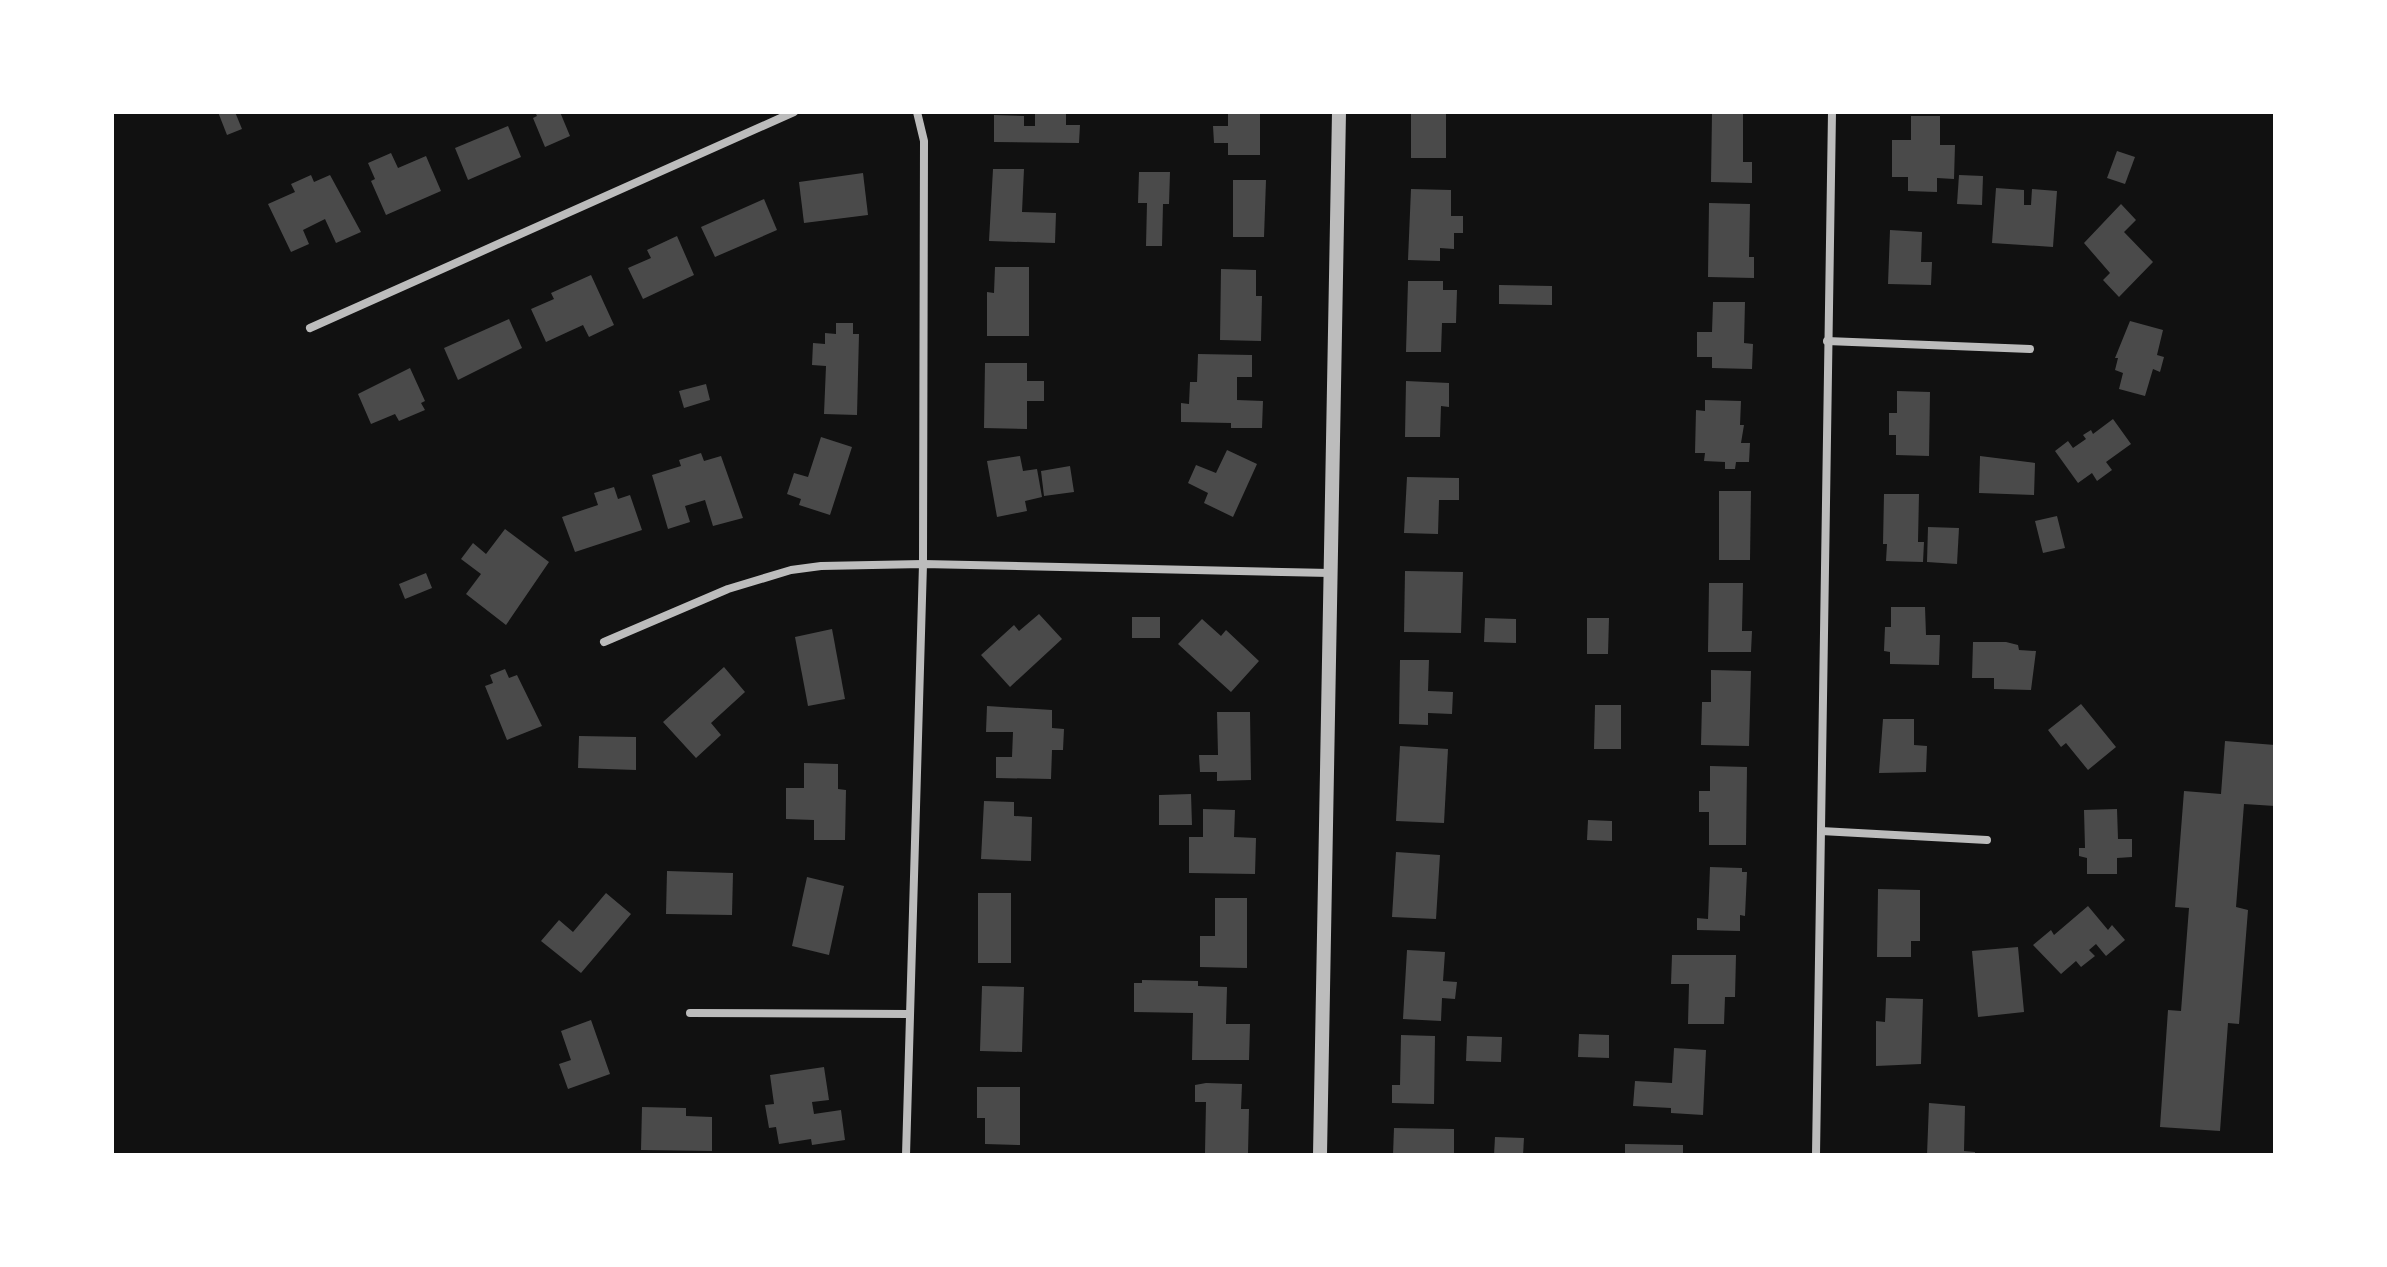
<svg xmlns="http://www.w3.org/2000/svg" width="2387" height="1267" viewBox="0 0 2387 1267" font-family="Lato,sans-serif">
<rect width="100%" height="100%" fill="#111"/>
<g fill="#4a4a4a">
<polygon points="218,112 235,112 242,129 227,135"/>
<polygon points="535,112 560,112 570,136 545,147 533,118 537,116"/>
<polygon points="1035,112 1066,112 1066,125 1080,125 1079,143 994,142 994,115 1024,116 1024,126 1035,126"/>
<polygon points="1228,112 1260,112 1260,155 1228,155 1228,143 1214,143 1213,126 1228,126"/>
<rect x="1411" y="112" width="35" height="46"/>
<polygon points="1712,113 1743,113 1743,162 1752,162 1752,183 1711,182"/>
<polygon points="1911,116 1940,116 1940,145 1955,145 1954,179 1937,178 1937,192 1908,191 1908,177 1892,177 1892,140 1911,140"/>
<polygon points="508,126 521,157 468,180 455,148"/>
<polygon points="2117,151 2135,157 2125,184 2107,178"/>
<polygon points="391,153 398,168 426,156 441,191 386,215 371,181 375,179 368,163"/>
<polygon points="993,169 1024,169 1022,212 1056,213 1055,243 989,241"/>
<polygon points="1139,172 1170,172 1169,204 1163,204 1162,246 1146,246 1147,203 1138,203"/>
<polygon points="863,173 868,215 804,223 799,182"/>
<polygon points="311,175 314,182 330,175 361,232 336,243 325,219 303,230 309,244 291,252 268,204 295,192 291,184"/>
<polygon points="1959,175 1983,176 1982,205 1957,204"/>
<polygon points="1233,180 1266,180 1264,237 1233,237"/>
<polygon points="1996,188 2024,190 2024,205 2031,205 2032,189 2057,191 2053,247 1992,243"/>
<polygon points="1411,189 1451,190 1451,216 1463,216 1463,233 1454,233 1454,249 1440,248 1440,261 1408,260"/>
<polygon points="764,199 777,230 715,257 701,227"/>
<polygon points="1709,203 1750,204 1749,257 1754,257 1754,278 1708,277"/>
<polygon points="2121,204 2136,220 2124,232 2153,262 2119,297 2103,280 2110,273 2084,243"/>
<polygon points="1890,230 1922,232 1921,262 1932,262 1931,285 1888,284"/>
<polygon points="677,236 694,275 643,299 628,268 651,258 647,250"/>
<polygon points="995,267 1029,267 1029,336 987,336 987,292 994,293"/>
<polygon points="1221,269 1256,270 1256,296 1262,296 1261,341 1220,340"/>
<polygon points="591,275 614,325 589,337 583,325 546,342 531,309 554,299 551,293"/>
<polygon points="1408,281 1443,281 1443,290 1457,290 1456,323 1442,323 1441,352 1406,352"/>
<polygon points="1499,285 1552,286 1552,305 1499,304"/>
<polygon points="1713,302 1745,302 1744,343 1753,344 1752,369 1712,368 1712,357 1697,357 1697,332 1712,332"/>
<polygon points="509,319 522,348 458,380 444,348"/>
<polygon points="2130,321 2163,330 2157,355 2164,357 2160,372 2153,369 2145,396 2119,389 2123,373 2115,370 2118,358 2115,358"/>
<polygon points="836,323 853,323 853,334 859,334 857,415 824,414 826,366 812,365 813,343 825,344 825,333 836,334"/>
<polygon points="1198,354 1252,355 1252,377 1237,377 1237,400 1263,401 1262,428 1231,428 1231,423 1181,422 1181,403 1189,404 1190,382 1197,382"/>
<polygon points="985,363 1027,363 1027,381 1044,381 1044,401 1027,401 1027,429 984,428"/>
<polygon points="410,368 425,401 421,403 425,410 399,421 395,414 371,424 358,394"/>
<polygon points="1406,381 1449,383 1449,407 1441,406 1440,437 1405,437"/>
<polygon points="706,384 710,400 684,408 679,391"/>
<polygon points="1897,391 1930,392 1929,456 1896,455 1896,435 1889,435 1889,413 1897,413"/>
<polygon points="1705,400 1741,401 1740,425 1744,425 1741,443 1750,443 1749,462 1736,462 1735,469 1725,469 1725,462 1704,461 1705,453 1695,453 1696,410 1705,411"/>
<polygon points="2113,419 2131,444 2106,462 2112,470 2097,481 2092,473 2078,483 2055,451 2068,441 2073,448 2086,439 2083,435 2091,430 2093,434"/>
<polygon points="821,437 852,447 830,515 799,505 801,499 787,494 794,473 808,477"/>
<polygon points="1227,450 1257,464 1233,517 1204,503 1208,493 1188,483 1196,465 1216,473"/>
<polygon points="701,453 704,461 721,456 743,518 713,526 705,500 685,506 690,522 668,529 652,475 681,466 679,460"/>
<polygon points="1020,456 1023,471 1037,469 1042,497 1025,501 1027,511 997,517 987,461"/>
<polygon points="1980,456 2035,463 2034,495 1979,493"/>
<polygon points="1070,466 1074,492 1044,496 1041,471"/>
<polygon points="1407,477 1459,478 1459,500 1439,500 1438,534 1404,533"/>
<polygon points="614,487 618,499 630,495 642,530 575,552 562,517 598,505 594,493"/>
<polygon points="1719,491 1751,491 1750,560 1719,560"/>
<polygon points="1884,494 1919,494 1918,542 1924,542 1923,562 1886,561 1887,544 1883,544"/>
<polygon points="2057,516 2065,548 2043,553 2035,521"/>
<polygon points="1928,527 1959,528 1957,564 1927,562"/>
<polygon points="505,529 549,562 506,625 466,594 481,574 461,559 473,543 486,554"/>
<polygon points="1405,571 1463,572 1461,633 1404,632"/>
<polygon points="426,573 432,588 405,599 399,584"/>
<polygon points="1709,583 1743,583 1742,631 1752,631 1751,652 1708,652"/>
<polygon points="1891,607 1925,607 1926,635 1940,635 1939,665 1890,664 1890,652 1884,651 1885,627 1891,627"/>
<polygon points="1039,614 1062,639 1010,687 981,655 1014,625 1019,631"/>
<rect x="1132" y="617" width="28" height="21"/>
<polygon points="1485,618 1516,619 1516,643 1484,642"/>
<polygon points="1587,618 1609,618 1608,654 1587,654"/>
<polygon points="1202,619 1221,636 1226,630 1259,661 1231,692 1178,644"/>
<polygon points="832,629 845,699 808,706 795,637"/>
<polygon points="1973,642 2006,642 2018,645 2019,650 2036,651 2031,690 1994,689 1994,678 1972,678"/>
<polygon points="1400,660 1429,660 1428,691 1453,692 1452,714 1428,713 1428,725 1399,724"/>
<polygon points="724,667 745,692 711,723 721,735 696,758 663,722"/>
<polygon points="505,669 509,678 517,675 542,726 507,740 485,686 493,683 490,675"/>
<polygon points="1711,670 1751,671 1749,746 1701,745 1702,702 1711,702"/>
<polygon points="2081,704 2116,747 2088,770 2066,743 2061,747 2048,730"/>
<polygon points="1595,705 1621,705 1621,749 1594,749"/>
<polygon points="987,706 1052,710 1052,728 1064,729 1063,750 1052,750 1051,779 996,778 996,757 1012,757 1013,732 986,732"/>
<polygon points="1217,712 1250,712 1251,780 1217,781 1217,772 1200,772 1199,755 1218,755"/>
<polygon points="1883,719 1914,719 1914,745 1927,746 1926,772 1879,773"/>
<polygon points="579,736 636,737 636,770 578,768"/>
<polygon points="2225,741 2275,745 2275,806 2244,804 2236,907 2248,910 2239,1024 2228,1023 2220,1131 2160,1127 2168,1010 2181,1011 2189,908 2175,907 2184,791 2221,794"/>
<polygon points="1400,746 1448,749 1444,823 1396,821"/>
<polygon points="804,763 838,764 838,789 846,790 845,840 814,840 814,820 786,819 786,788 804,788"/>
<polygon points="1710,766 1747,767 1746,845 1709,845 1709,812 1699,812 1699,791 1710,791"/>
<polygon points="1191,794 1192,825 1159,825 1159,795"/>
<polygon points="984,801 1014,802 1014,816 1032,817 1031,861 981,859"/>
<polygon points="1203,809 1235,810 1234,837 1256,838 1255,874 1189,873 1189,837 1203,837"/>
<polygon points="2117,809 2118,839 2132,839 2132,857 2117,858 2117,874 2087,874 2087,858 2079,856 2079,848 2085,848 2084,810"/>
<polygon points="1588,820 1612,821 1612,841 1587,840"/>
<polygon points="1396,852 1440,855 1436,919 1392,917"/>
<polygon points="1710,867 1742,868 1742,872 1747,872 1745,916 1740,915 1740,931 1697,930 1697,918 1708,919"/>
<polygon points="667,871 733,873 732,915 666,914"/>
<polygon points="807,877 844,886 829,955 792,946"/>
<polygon points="1878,889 1920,890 1920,941 1911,941 1911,957 1877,957"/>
<polygon points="606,893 631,914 581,973 541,941 559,920 573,932"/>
<rect x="978" y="893" width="33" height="70"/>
<polygon points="1215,898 1247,898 1247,968 1200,967 1200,936 1215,936"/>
<polygon points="2088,906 2108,930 2112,925 2125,940 2106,956 2096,944 2089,950 2095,956 2081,967 2076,961 2061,974 2033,945 2051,930 2054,935"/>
<polygon points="2018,947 2024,1012 1978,1017 1972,951"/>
<polygon points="1407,950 1445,952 1443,981 1457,982 1455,999 1442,998 1441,1021 1403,1019"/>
<polygon points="1672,955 1736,955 1735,997 1725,997 1724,1024 1688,1024 1689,984 1671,984"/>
<polygon points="1142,980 1198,981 1198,986 1227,987 1226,1024 1250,1024 1249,1060 1192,1060 1193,1013 1134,1012 1134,983 1142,983"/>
<polygon points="982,986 1024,987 1022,1052 980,1051"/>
<polygon points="1886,998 1923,999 1921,1064 1876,1066 1876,1021 1885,1022"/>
<polygon points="591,1020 610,1074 568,1089 559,1064 571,1060 561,1031"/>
<polygon points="1579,1034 1609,1035 1609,1058 1578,1057"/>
<polygon points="1401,1035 1435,1036 1434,1104 1392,1103 1392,1085 1400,1085"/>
<polygon points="1467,1036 1502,1037 1501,1062 1466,1061"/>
<polygon points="1674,1048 1706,1050 1703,1115 1671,1113 1671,1108 1633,1106 1635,1081 1672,1083"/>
<polygon points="824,1067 829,1100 812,1102 814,1114 841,1110 845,1140 812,1145 811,1139 779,1144 776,1127 769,1128 765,1105 774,1104 770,1075"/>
<polygon points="1206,1083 1242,1084 1241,1109 1249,1109 1248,1154 1205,1153 1206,1102 1195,1102 1195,1085"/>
<polygon points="977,1087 1020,1087 1020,1145 985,1144 985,1118 977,1118"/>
<polygon points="1929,1103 1965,1106 1964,1151 1975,1152 1975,1155 1927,1155"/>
<polygon points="642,1107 686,1108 686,1116 712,1117 712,1151 641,1150"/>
<polygon points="1394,1128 1454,1129 1454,1155 1393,1155"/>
<polygon points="1495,1137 1524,1138 1523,1155 1494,1155"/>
<polygon points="1625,1144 1683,1145 1683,1155 1625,1155"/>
</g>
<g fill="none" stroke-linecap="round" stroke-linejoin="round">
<g stroke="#bcbcbc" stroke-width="8">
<polyline points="310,328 794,112"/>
<polyline points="1827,341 2030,349"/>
<polyline points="604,642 728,589 791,570 821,566 923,564 1330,573"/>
<polyline points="1821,831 1987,840"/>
<polyline points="690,1013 908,1014"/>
<polyline points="906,1155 923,564 924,141 917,112"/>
<polyline points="1816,1155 1832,112"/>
</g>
<polyline stroke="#bcbcbc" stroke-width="14" points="1320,1155 1339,112"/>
</g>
<rect width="2387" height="1267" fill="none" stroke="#ffffff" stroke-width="228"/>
</svg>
